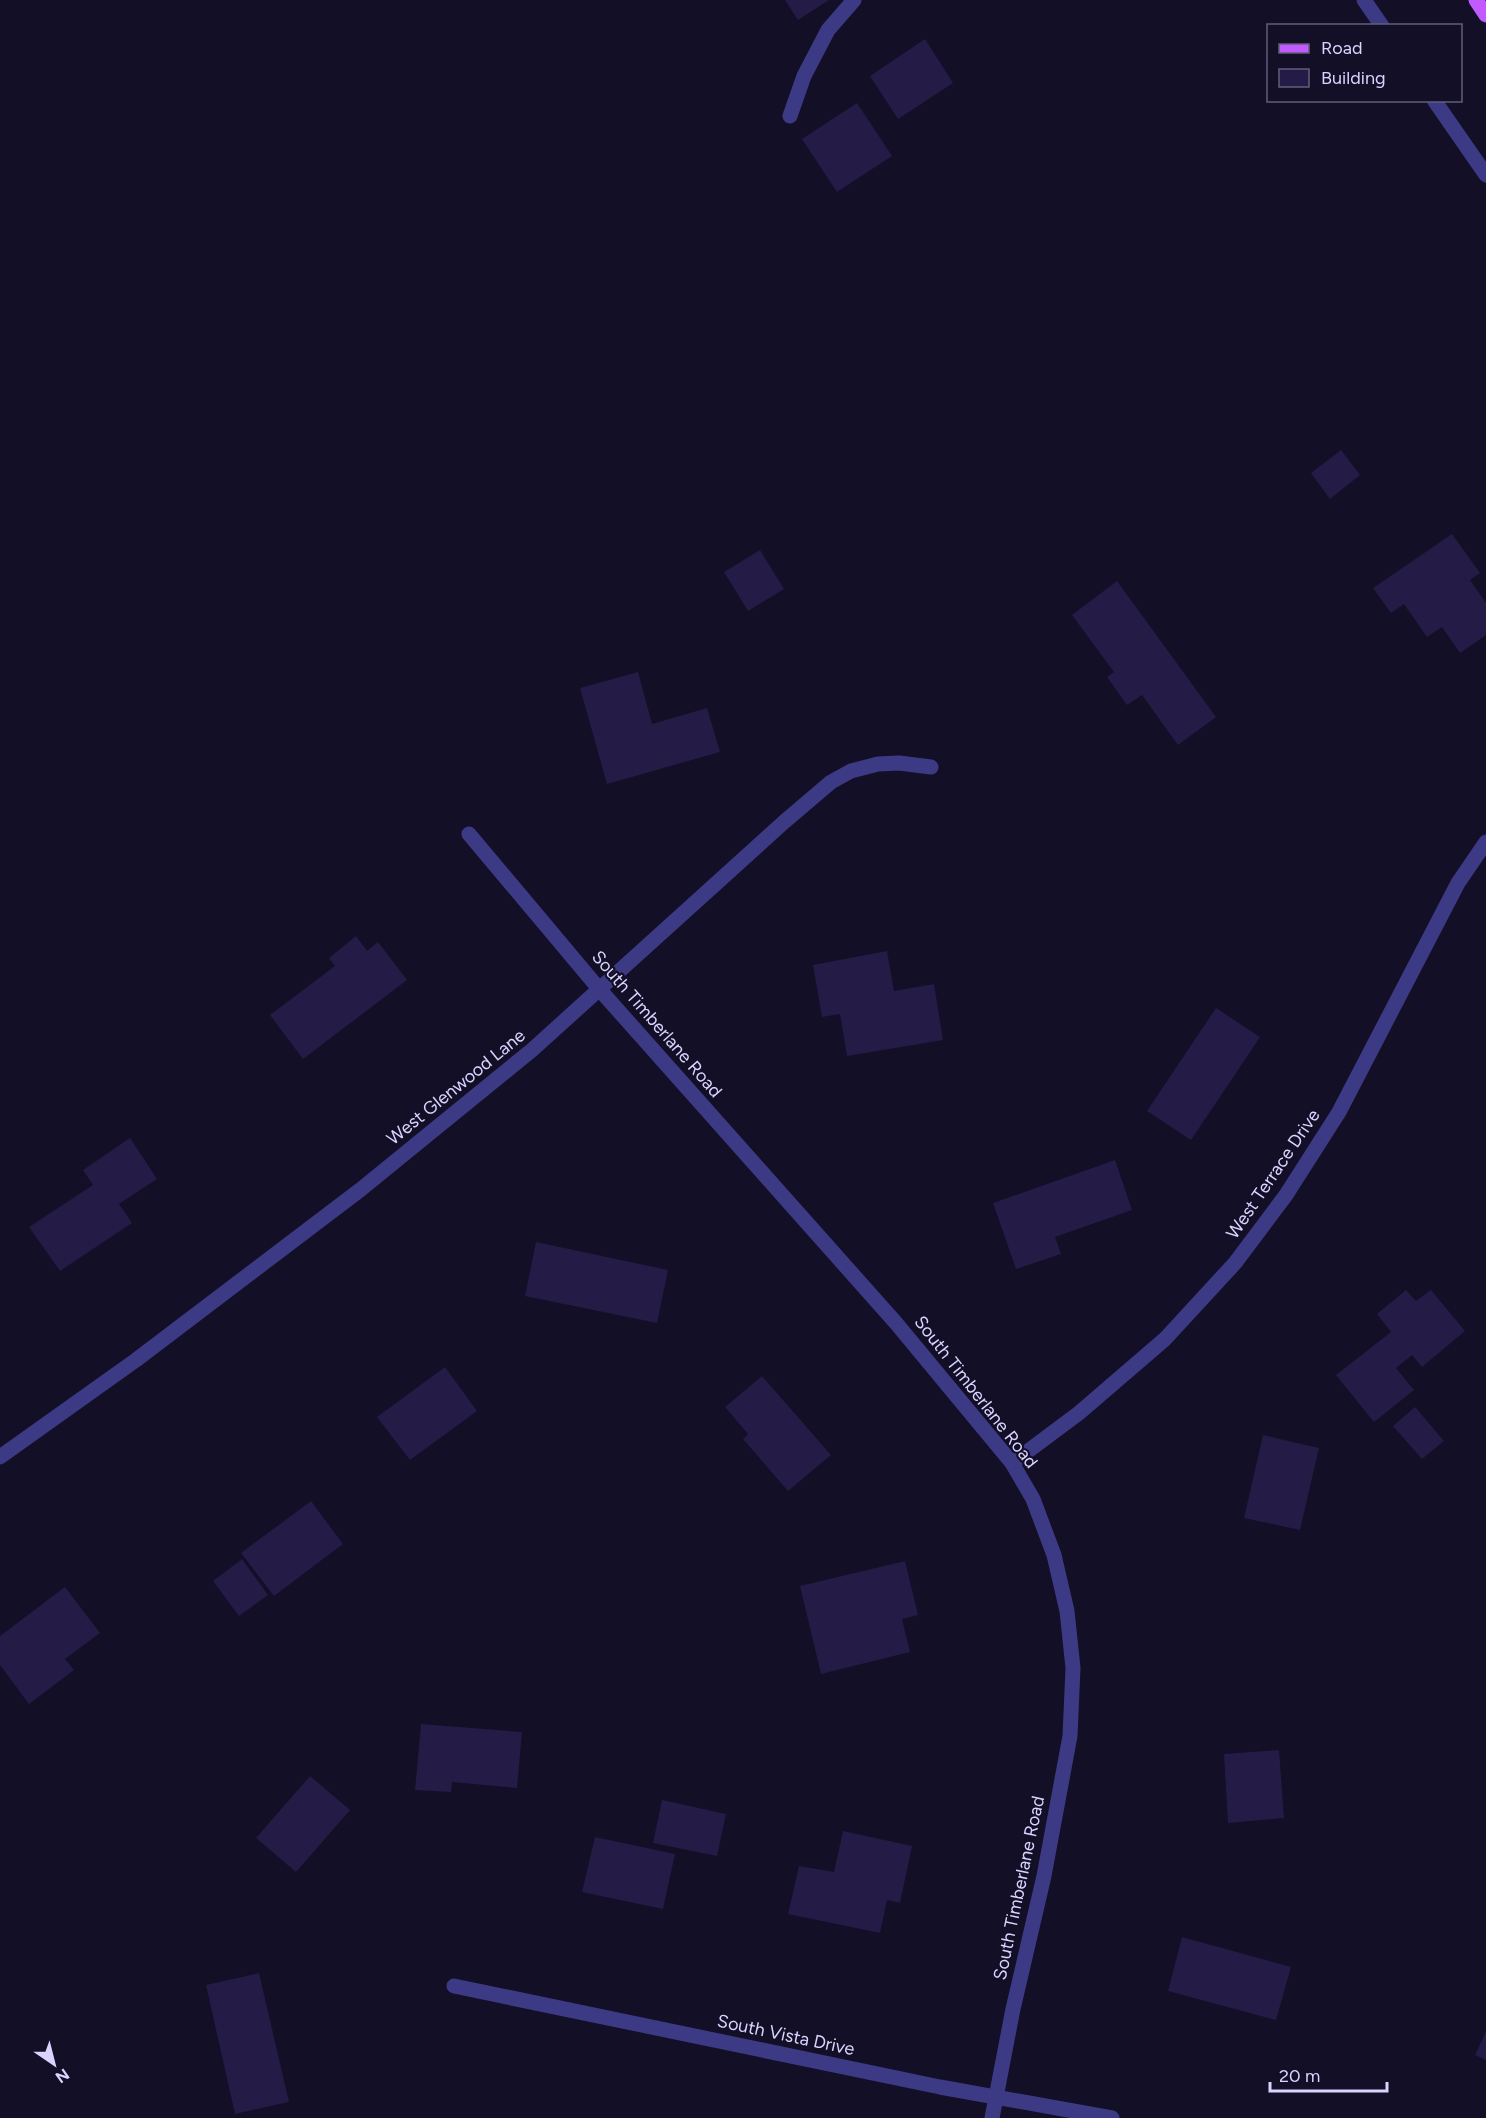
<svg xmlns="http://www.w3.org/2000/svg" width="1486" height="2118" viewBox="0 0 1486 2118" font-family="Figtree,sans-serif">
<rect width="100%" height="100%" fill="#130f26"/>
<g fill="#241b47">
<polygon points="785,0 829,0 798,20"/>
<polygon points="925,39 953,83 898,119 870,76"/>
<polygon points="857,103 892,156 837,192 802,139"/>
<polygon points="1341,450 1360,475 1330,499 1311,473"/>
<polygon points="1452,534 1480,573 1470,580 1486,603 1486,635 1460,653 1442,627 1427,637 1404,604 1391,613 1373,588"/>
<polygon points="760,550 784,589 748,611 724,572"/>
<polygon points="1117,581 1216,717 1178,745 1142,695 1127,705 1107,677 1114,672 1072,615"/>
<polygon points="638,672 652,724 707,708 720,752 607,784 580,688"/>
<polygon points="356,936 367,951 378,942 407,980 303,1059 270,1015 335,966 329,958"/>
<polygon points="887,951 894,991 934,984 943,1040 847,1056 840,1014 822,1017 813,965"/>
<polygon points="1216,1008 1260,1037 1191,1140 1147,1111"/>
<polygon points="130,1138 157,1179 119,1204 132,1223 60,1271 29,1227 93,1185 83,1170"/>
<polygon points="1115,1160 1132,1210 1055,1237 1061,1254 1016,1269 993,1203"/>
<polygon points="536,1242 668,1270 657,1323 525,1296"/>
<polygon points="1406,1290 1416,1301 1431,1290 1465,1331 1422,1367 1412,1355 1396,1368 1414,1390 1374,1422 1336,1375 1391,1332 1377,1314"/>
<polygon points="445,1367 477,1411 410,1460 377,1417"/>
<polygon points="762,1376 831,1455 788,1491 743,1439 748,1434 725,1407"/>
<polygon points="1415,1407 1444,1441 1422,1459 1393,1426"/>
<polygon points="1263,1435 1319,1448 1300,1530 1244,1518"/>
<polygon points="311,1501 343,1544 274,1596 241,1553"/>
<polygon points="242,1559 268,1595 239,1616 213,1581"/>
<polygon points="905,1561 918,1615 902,1619 910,1652 821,1674 800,1586"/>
<polygon points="65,1587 100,1633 65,1659 74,1670 29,1704 0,1665 0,1636"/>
<polygon points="421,1724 522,1732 517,1788 452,1782 451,1792 415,1790"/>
<polygon points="1279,1750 1284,1818 1228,1823 1224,1754"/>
<polygon points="310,1776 350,1810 296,1872 256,1838"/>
<polygon points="662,1800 726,1814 717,1856 653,1843"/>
<polygon points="843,1831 912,1846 900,1903 887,1900 880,1933 788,1914 799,1866 834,1872"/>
<polygon points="595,1837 675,1854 663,1909 582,1892"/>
<polygon points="1182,1937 1291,1967 1276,2020 1168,1991"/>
<polygon points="259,1973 289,2102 235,2114 206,1985"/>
<polygon points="1486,2031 1486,2060 1475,2055"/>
</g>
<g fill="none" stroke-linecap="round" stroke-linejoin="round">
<g stroke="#3d3a85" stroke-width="15">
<polyline points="1364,0 1382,26"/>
<polyline points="1434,100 1486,175"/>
<polyline points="790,116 804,76 828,30 854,0"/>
<polyline points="469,834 600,990 896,1323 1012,1463 1033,1499 1054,1555 1067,1611 1073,1668 1070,1736 1044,1876 1013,2009 992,2118"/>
<polyline points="0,1457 136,1360 360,1190 532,1050 784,822 831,782 851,771 878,764 899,763 931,767"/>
<polyline points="1012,1463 1079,1413 1165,1339 1235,1263 1286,1195 1339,1112 1458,883 1486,842"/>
<polyline points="454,1986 940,2087 1112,2118"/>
</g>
<polyline stroke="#c25bff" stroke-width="15" points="1476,0 1486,15"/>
</g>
<g text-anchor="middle" stroke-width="4.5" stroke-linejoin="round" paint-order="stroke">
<g font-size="18" fill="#d9d4ff" stroke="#130f26">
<text transform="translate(657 1024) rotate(49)" y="6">South Timberlane Road</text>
<text transform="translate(456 1087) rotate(-39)" y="6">West Glenwood Lane</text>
<text transform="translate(1273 1174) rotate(-56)" y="6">West Terrace Drive</text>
<text transform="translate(976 1392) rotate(52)" y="6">South Timberlane Road</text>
<text transform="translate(1019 1888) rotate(-78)" y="6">South Timberlane Road</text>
<text transform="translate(786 2035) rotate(12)" y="6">South Vista Drive</text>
</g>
</g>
<rect x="1267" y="24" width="195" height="78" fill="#130f26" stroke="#625e7d" stroke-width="1.5"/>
<rect x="1279" y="44" width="30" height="9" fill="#c25bff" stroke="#625e7d" stroke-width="1.5"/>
<text x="1321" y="54" font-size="18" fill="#d9d4ff">Road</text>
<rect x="1279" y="69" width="30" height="18" fill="#241b47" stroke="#625e7d" stroke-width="1.5"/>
<text x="1321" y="84" font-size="18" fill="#d9d4ff">Building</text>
<g transform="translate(54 2064) rotate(145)" stroke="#130f26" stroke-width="4.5" paint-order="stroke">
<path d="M0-4.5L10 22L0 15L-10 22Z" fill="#d9d4ff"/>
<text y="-9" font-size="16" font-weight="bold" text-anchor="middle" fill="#d9d4ff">N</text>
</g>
<path d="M1270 2082v9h117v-9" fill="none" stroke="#d9d4ff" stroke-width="3"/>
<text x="1279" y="2082" font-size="18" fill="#d9d4ff" stroke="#130f26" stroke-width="4.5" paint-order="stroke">20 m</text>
</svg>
